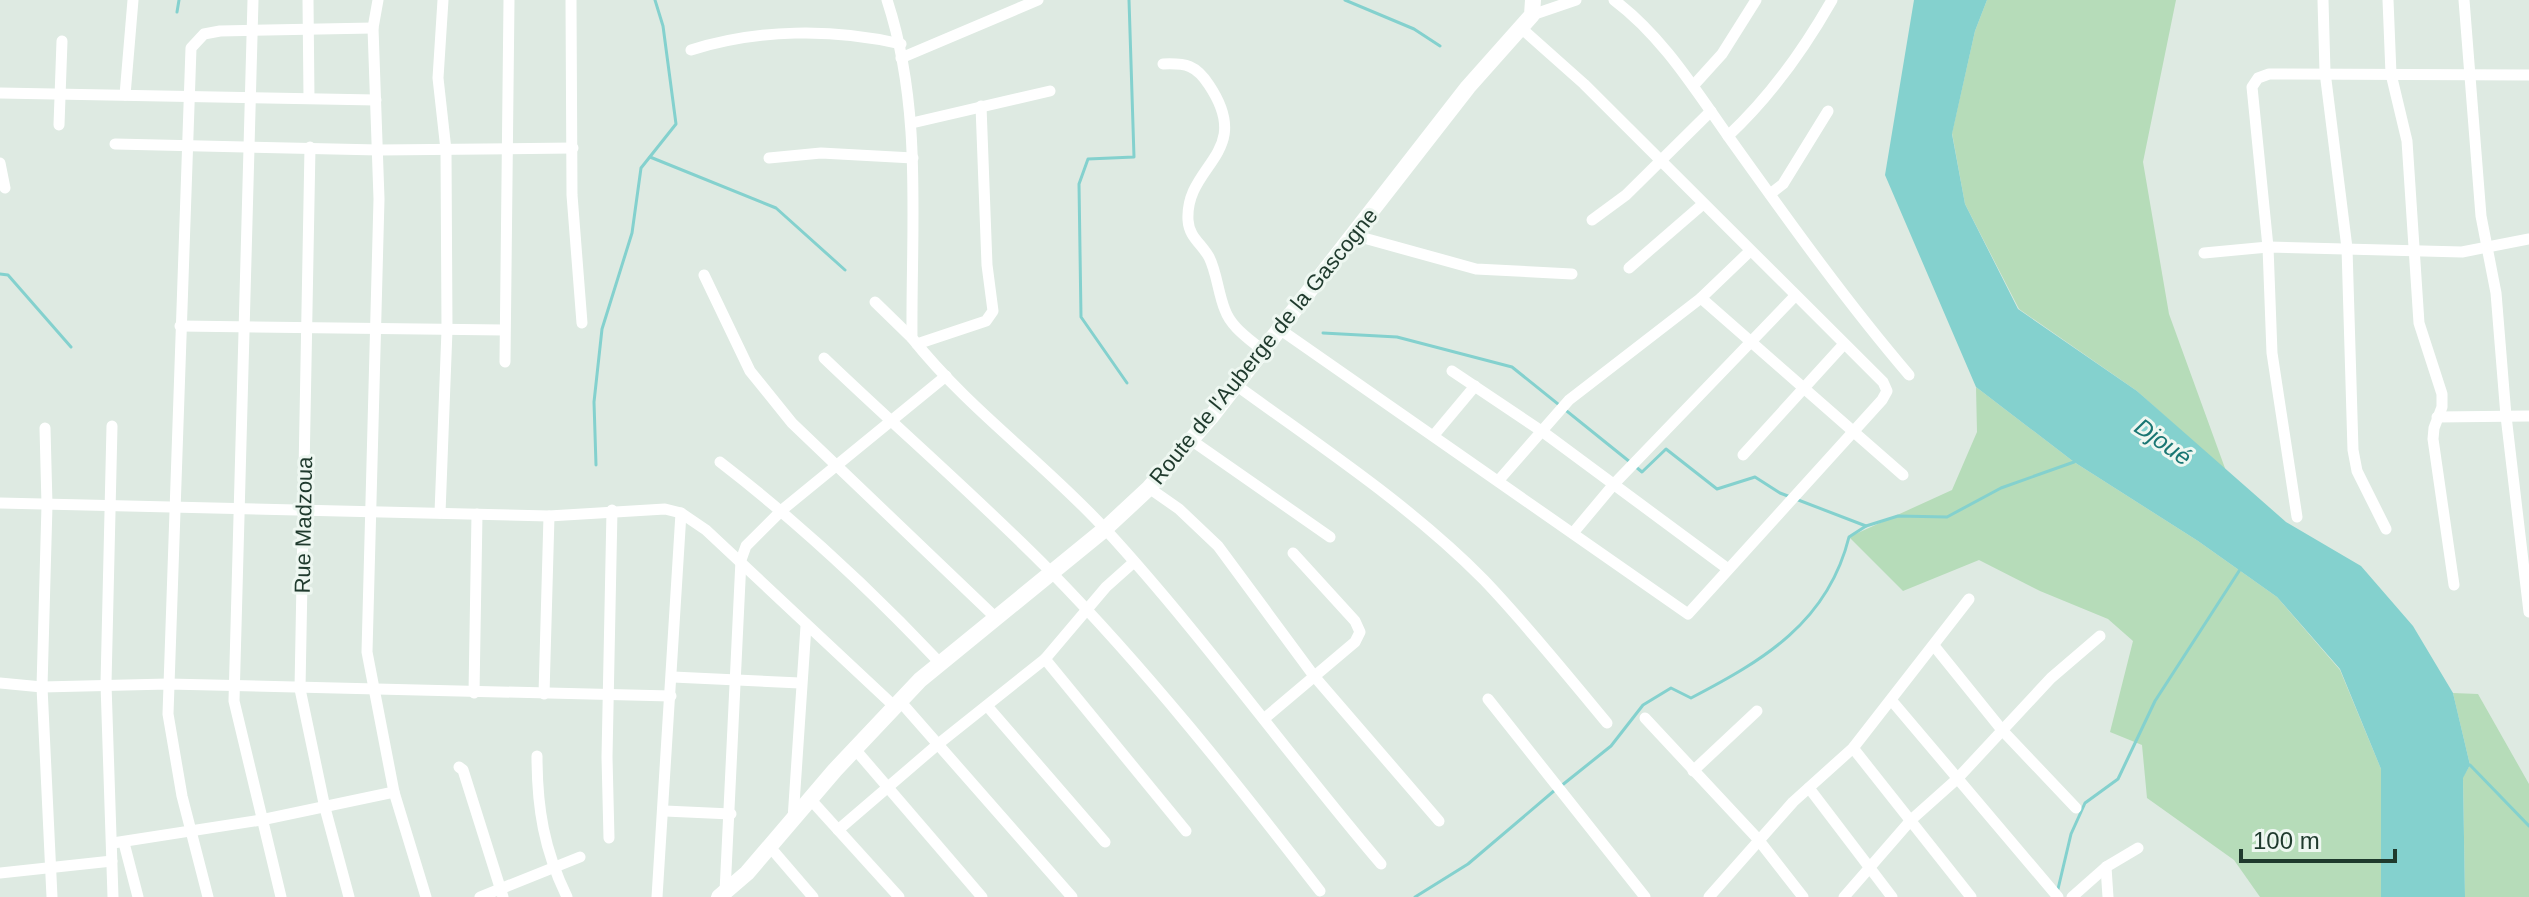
<svg xmlns="http://www.w3.org/2000/svg" width="2529" height="897" viewBox="0 0 2529 897" font-family="Arial,sans-serif">
<rect width="100%" height="100%" fill="#deeae2"/>
<g fill="#b6dcb9">
<polygon points="1987,0 2176,0 2143,162 2169,314 2226,471 2137,391 2019,309 1965,204 1952,133 1975,31"/>
<polygon points="1976,387 2074,462 2198,541 2277,597 2340,670 2381,769 2381,897 2260,897 2234,860 2147,798 2142,745 2110,732 2133,641 2108,619 2040,591 1979,560 1903,591 1849,537 1952,490 1977,432"/>
<polygon points="2453,693 2478,694 2529,784 2529,897 2465,897 2463,777 2470,765"/>
</g>
<polygon fill="#84d1ce" points="1914,0 1987,0 1975,31 1952,134 1965,204 2018,309 2137,391 2286,522 2361,566 2413,626 2453,693 2470,765 2463,778 2465,897 2381,897 2381,769 2340,669 2277,597 2198,541 2074,462 1976,387 1885,175"/>
<g fill="none" stroke-linecap="round" stroke-linejoin="round">
<g stroke="#84d1ce" stroke-width="3">
<polyline points="1345,0 1414,29 1440,46"/>
<polyline points="177,12 179,0"/>
<polyline points="650,157 776,208 845,270"/>
<polyline points="0,274 8,275 71,347"/>
<polyline points="1323,333 1397,337 1512,367 1630,462"/>
<polyline points="1127,383 1081,317 1079,184 1088,159 1134,157 1129,0"/>
<polyline points="596,465 594,402 602,329 632,233 641,168 676,124 663,26 655,0"/>
<polyline points="1636,467 1642,472 1666,449 1717,489 1755,477 1780,493 1866,526"/>
<polyline points="2466,765 2470,765 2529,826"/>
<path d="M1561,786l50,-40 32,-41 28,-17 20,10c73,-38 137,-76 158,-161l17,-11 32,-10 49,1 54,-29 73,-26"/>
<polyline points="2058,889 2071,834 2085,803 2118,779 2155,701 2241,568"/>
<polyline points="1415,897 1468,864 1555,790"/>
</g>
<g stroke="#fff" stroke-width="11">
<polyline points="253,0 234,701 281,897"/>
<polyline points="308,0 309,98"/>
<polyline points="378,0 373,28 379,199 367,652 394,792 426,897"/>
<polyline points="571,0 572,195 582,323"/>
<path d="M887,0c36,109 24,224 25,338 57,72 133,125 195,193 97,106 181,224 274,333"/>
<path d="M1614,0c48,36 80,88 114,136 58,81 116,163 181,239"/>
<polyline points="2323,0 2325,72 2347,248 2353,450 2357,471 2386,529"/>
<polyline points="2388,0 2391,74 2407,141 2419,323 2442,394 2442,407 2434,428 2433,439 2454,585"/>
<polyline points="2464,0 2481,216 2496,293 2506,416 2529,612"/>
<polyline points="1532,15 1576,0"/>
<path d="M691,50c67,-21 141,-22 210,-6"/>
<polyline points="901,58 1038,0"/>
<path d="M1163,64c23,-1 33,1 46,21 46,69 -24,79 -21,135 1,17 13,23 21,37 8,16 9,36 16,53 6,17 23,28 37,40"/>
<polyline points="1693,86 1722,54 1756,0"/>
<polyline points="0,93 376,100"/>
<polyline points="125,95 133,0"/>
<polyline points="912,123 1050,91"/>
<polyline points="59,125 62,41"/>
<path d="M1728,136c43,-40 75,-85 104,-136"/>
<polyline points="115,144 379,150 573,148"/>
<polyline points="310,147 300,689 325,808 349,897"/>
<polyline points="769,158 821,153 913,158"/>
<polyline points="0,163 5,188"/>
<polyline points="1770,194 1783,184 1828,111"/>
<polyline points="1592,220 1626,195 1711,111"/>
<polyline points="1353,235 1476,269 1572,274"/>
<polyline points="2204,253 2268,247 2462,252 2529,239"/>
<polyline points="1629,268 1703,204"/>
<polyline points="704,275 750,371 792,423 995,617"/>
<polyline points="1701,298 1903,475"/>
<polyline points="875,302 912,338"/>
<polyline points="180,326 504,330"/>
<polyline points="1278,328 1688,614 1882,400 1887,391 1883,382 1584,84 1520,27"/>
<polyline points="917,344 986,321 993,311 987,265 981,106"/>
<path d="M824,358c74,71 153,139 226,213 97,99 185,210 270,320"/>
<polyline points="505,362 509,0"/>
<polyline points="1452,371 1543,432 1728,569"/>
<path d="M1236,385c85,62 174,120 248,195 43,45 83,95 123,143"/>
<polyline points="2437,417 2529,416"/>
<polyline points="112,426 106,684 113,897"/>
<polyline points="45,428 47,505 42,687 52,897"/>
<polyline points="1434,435 1475,386"/>
<polyline points="1191,440 1330,537"/>
<polyline points="1743,455 1844,344"/>
<path d="M720,462c79,61 151,128 219,200"/>
<polyline points="1499,480 1569,400 1701,298 1750,251"/>
<polyline points="1149,488 1179,509 1218,546 1314,676 1439,821"/>
<polyline points="0,503 549,516 665,509 681,513 706,530 894,706"/>
<polyline points="440,513 447,330 446,150 438,78 443,0"/>
<polyline points="2297,517 2272,353 2268,247 2252,87 2258,78 2269,74 2529,75"/>
<polyline points="1573,533 1614,484 1795,296"/>
<polyline points="1935,647 2002,730 2076,808"/>
<polyline points="1045,659 1186,831"/>
<polyline points="673,677 800,683"/>
<polyline points="0,683 42,687 168,684 671,696"/>
<polyline points="474,693 477,514"/>
<polyline points="544,694 549,516"/>
<polyline points="1488,699 1645,897"/>
<polyline points="899,700 1072,897"/>
<polyline points="1892,701 2058,897"/>
<polyline points="988,707 1105,842"/>
<polyline points="1265,718 1355,642 1360,632 1355,621 1293,553"/>
<polyline points="1645,718 1757,838 1803,897"/>
<polyline points="854,748 982,897"/>
<polyline points="1853,748 1971,897"/>
<path d="M537,756c0,52 7,94 30,141"/>
<polyline points="459,767 463,770 503,897"/>
<polyline points="1693,771 1757,711"/>
<polyline points="1809,788 1892,897"/>
<polyline points="811,800 899,897"/>
<polyline points="665,811 731,814"/>
<polyline points="793,819 806,626"/>
<polyline points="838,830 937,745 1045,659 1106,587 1134,562"/>
<polyline points="609,838 607,757 612,510"/>
<polyline points="113,843 261,820 394,792"/>
<polyline points="124,843 138,897"/>
<polyline points="770,847 813,897"/>
<polyline points="2106,867 2108,897"/>
<polyline points="0,873 112,861"/>
<polyline points="725,892 741,560 746,546 782,510 946,376"/>
<polyline points="208,897 182,796 168,714 191,48 204,34 220,31 373,28"/>
<polyline points="480,897 580,857"/>
<polyline points="657,897 681,513"/>
<polyline points="1709,897 1793,802 1853,748 1969,599"/>
<polyline points="1844,897 1911,820 1957,779 2051,678 2100,636"/>
<polyline points="2072,897 2106,867 2138,848"/>
</g>
<polyline stroke="#fff" stroke-width="16" points="719,897 747,873 835,770 920,680 1105,529 1149,488 1211,417 1468,87 1532,15 1533,0"/>
</g>
<g text-anchor="middle" stroke-width="6" stroke-linejoin="round" paint-order="stroke">
<g font-size="22" fill="#1f3a2d" stroke="#eef7f1">
<text transform="translate(1263 346) rotate(-51)" y="8">Route de l'Auberge de la Gascogne</text>
<text transform="translate(303 525) rotate(-89)" y="8">Rue Madzoua</text>
</g>
<g font-size="24" font-style="italic" fill="#197673" stroke="#eef7f1">
<text transform="translate(2163 442) rotate(35)" y="8">Djoué</text>
</g>
</g>
<path d="M2241 849v12h154v-12" fill="none" stroke="#1f3a2d" stroke-width="4"/>
<text x="2253" y="849" font-size="24" fill="#1f3a2d" stroke="#eef7f1" stroke-width="6" paint-order="stroke">100 m</text>
</svg>
